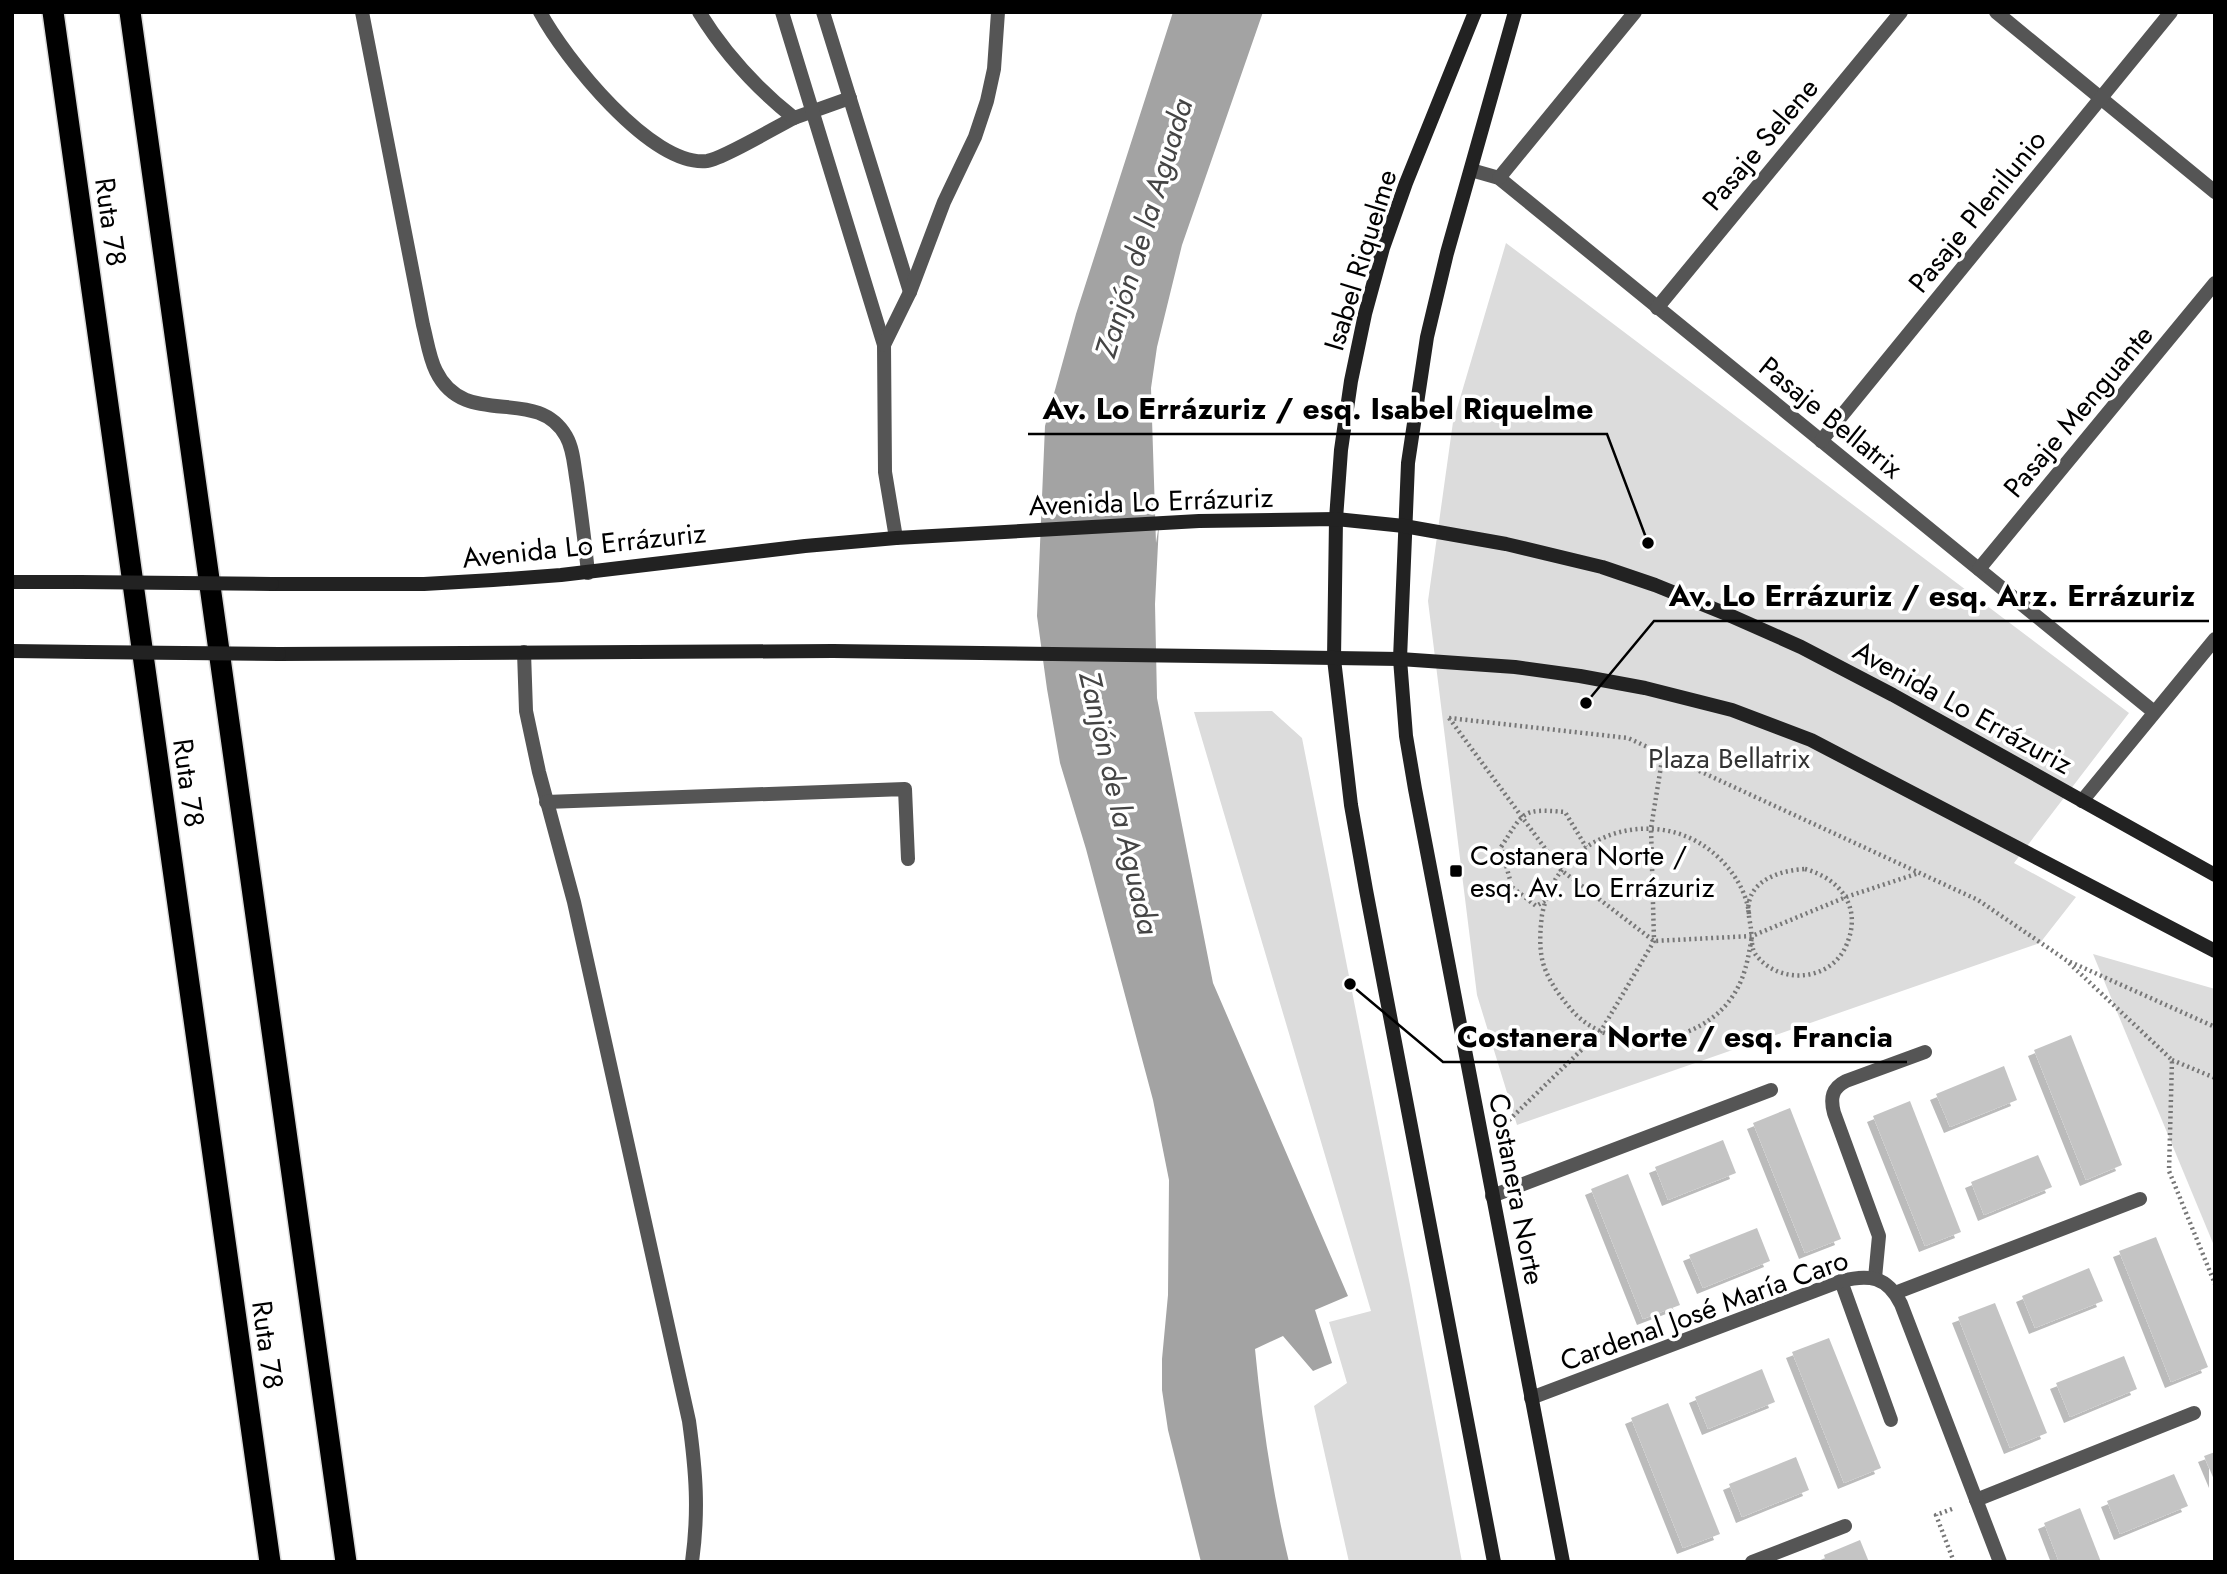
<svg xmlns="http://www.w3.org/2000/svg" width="2227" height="1574" viewBox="0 0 2227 1574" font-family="Jost,sans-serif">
<defs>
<filter id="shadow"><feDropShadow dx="-6" dy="6" stdDeviation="0" flood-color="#0004"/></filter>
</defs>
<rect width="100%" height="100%" fill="#fff"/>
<g fill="#dcdcdc">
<polygon points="1506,243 2129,713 2014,863 2076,897 2040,943 1517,1125 1477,995 1428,601 1453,422"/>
<polygon points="1272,711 1302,738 1410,1285 1462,1562 1349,1562 1314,1406 1347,1383 1329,1322 1371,1311 1194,712"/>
<polygon points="2093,954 2215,989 2215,1248"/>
</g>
<path fill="#a3a3a3" d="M1173,12h90l-81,233 -25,102 -6,41 5,155 3,-19 -4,80 2,94 56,285 135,313 -33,14 17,53 -19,8 -30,-35 -28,13c7,72 17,142 34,213h-88l-33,-132 -6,-40v-31l6,-64 1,-115 -16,-80 -67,-251 -26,-86 -13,-74 -10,-73 8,-190 31,-112z"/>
<g fill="#c4c4c4" filter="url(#shadow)">
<polygon points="2071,1035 2122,1165 2086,1180 2034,1050"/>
<polygon points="2004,1066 2017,1100 1950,1127 1936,1094"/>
<polygon points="1910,1101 1961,1232 1925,1246 1873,1116"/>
<polygon points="1790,1108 1841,1239 1805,1253 1753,1123"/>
<polygon points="1723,1140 1736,1173 1668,1200 1655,1167"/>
<polygon points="2038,1155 2052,1187 1984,1215 1971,1182"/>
<polygon points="1628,1174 1680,1305 1643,1319 1591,1189"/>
<polygon points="1757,1228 1770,1261 1703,1288 1689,1255"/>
<polygon points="2156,1237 2208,1367 2171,1382 2119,1251"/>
<polygon points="2089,1268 2103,1301 2035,1328 2022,1296"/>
<polygon points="1995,1303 2047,1433 2010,1448 1958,1317"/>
<polygon points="1829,1338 1881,1468 1844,1483 1792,1352"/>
<polygon points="2124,1356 2137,1389 2070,1417 2056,1383"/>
<polygon points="1762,1369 1775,1402 1708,1429 1695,1397"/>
<polygon points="1668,1403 1720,1534 1683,1548 1631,1418"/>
<polygon points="2215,1452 2215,1482 2204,1456"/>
<polygon points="1796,1457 1809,1490 1742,1517 1729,1484"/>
<polygon points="2174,1474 2188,1506 2120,1534 2107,1501"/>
<polygon points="2080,1508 2101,1562 2059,1562 2044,1523"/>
<polygon points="1860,1540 1869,1562 1826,1562 1824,1555"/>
</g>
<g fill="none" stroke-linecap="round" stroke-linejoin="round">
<defs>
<g id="highway">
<polyline points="53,12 270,1562"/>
<polyline points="130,12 346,1562"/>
</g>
</defs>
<use href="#highway" stroke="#dbdbdb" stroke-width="24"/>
<g stroke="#777" stroke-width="4.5" stroke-dasharray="2 3.5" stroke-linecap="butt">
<polyline points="1449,718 1628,738 1978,900 2066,960 2215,1027"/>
<polyline points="1449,718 1561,870 1654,941 1752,936 1846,897 1919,873"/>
<path d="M1805,869c36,10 58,39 41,77 -16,36 -67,39 -90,9 -5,-6 -4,-17 -5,-26 -1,-8 -4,-19 -2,-27 5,-24 35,-32 56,-33z"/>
<path d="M1545,901l-9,5 -24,-19 -11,-40c23,-35 20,-39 64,-35l21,35"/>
<path d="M1749,914c-2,-20 -13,-38 -26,-52 -59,-63 -165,-32 -181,53 -2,16 -3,33 1,48 5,17 16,32 27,45 39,48 124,40 160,-8 15,-20 18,-41 22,-64"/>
<polyline points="2069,963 2172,1060 2169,1171 2215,1284"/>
<polyline points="2172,1060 2215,1078"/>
<polyline points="1505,1124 1601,1031 1654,941 1651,828 1663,754"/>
<polyline points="1952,1509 1936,1515 1954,1562"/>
</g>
<g stroke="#555" stroke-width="14">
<path d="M524,652l2,59 13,61 35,130 115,519c7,51 10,90 3,141"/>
<polyline points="546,802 905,789 908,859"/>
<polyline points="1492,1196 1771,1090"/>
<path d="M1875,1278l4,-42 -45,-123c-4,-15 -2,-25 12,-32l79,-29"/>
<polyline points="1841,1281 1891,1420"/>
<polyline points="1895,1293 2140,1199"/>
<polyline points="1976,1500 2194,1413"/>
<polyline points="1752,1562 1845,1526"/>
</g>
<g stroke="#555" stroke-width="14">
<path d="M362,12l61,313c4,15 6,32 13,46 29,60 100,13 130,65 8,14 8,31 11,47 4,30 8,59 11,90"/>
<path d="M540,12c24,45 111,155 167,149 15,-2 69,-34 87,-43"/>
<path d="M699,12c26,42 56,75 95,106l56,-20"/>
<polyline points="782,12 884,345 885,472 896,538"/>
<polyline points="823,12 910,292"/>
<polyline points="1996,12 2215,192"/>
<polyline points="1471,170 1499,178 2154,712"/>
<polyline points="1499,178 1635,12"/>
<polyline points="1657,308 1901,12"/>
<polyline points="884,345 910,292 944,202 975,137 987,101 994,69 998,12"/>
<polyline points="1821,441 2171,12"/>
<polyline points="1979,569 2215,283"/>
<polyline points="2082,801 2215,639"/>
<path d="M1531,1398l310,-117c28,-7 46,-5 60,23l99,258"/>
</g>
<g stroke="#222" stroke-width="14">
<polyline points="1475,12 1406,183 1383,248 1365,314 1351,381 1341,450 1336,519 1334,659 1351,805 1366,890 1494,1562"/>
<polyline points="1515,12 1447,253 1427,337 1408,463 1400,659 1406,736 1415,789 1563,1562"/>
<polyline points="12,582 80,582"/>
<polyline points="272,584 424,584 493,580 561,575 805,546 896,538 1199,521 1336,519 1404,526 1506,544 1602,567 1655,585 1729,615 1801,647 1893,695 2215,875"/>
<polyline points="12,651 88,652"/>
<polyline points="279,654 833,651 1200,656 1400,659 1515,667 1580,676 1645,688 1732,710 1811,740 2215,951"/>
</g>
<use href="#highway" stroke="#000" stroke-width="21"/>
<g stroke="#222" stroke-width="14">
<polyline points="80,582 272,584"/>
<polyline points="88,652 279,654"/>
</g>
</g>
<rect fill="#000" stroke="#fff" stroke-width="2.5" x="1449" y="864" width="14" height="14" rx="3.5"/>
<g text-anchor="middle" stroke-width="7" stroke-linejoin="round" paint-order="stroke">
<g font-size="28" fill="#000" stroke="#fff">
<text transform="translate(1760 144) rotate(-50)" y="10">Pasaje Selene</text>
<text transform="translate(1977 211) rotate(-51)" y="10">Pasaje Plenilunio</text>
<text transform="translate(111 222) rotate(82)" y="10">Ruta 78</text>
<text transform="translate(1360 260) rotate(-73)" y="10">Isabel Riquelme</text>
<text transform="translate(2078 411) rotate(-50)" y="10">Pasaje Menguante</text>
<text transform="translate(1831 417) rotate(39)" y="10">Pasaje Bellatrix</text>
<text transform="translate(1151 501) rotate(-2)" y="10">Avenida Lo Errázuriz</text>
<text transform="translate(584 545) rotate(-6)" y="10">Avenida Lo Errázuriz</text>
<text transform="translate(1963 707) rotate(29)" y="10">Avenida Lo Errázuriz</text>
<text transform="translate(189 783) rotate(82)" y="10">Ruta 78</text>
<text transform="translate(1517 1189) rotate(79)" y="10">Costanera Norte</text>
<text transform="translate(1704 1310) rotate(-20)" y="10">Cardenal José María Caro</text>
<text transform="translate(268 1345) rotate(82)" y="10">Ruta 78</text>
</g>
<g font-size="28" fill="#333" stroke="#fff">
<text x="1729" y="768">Plaza Bellatrix</text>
</g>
<g font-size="28" fill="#000" stroke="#fff" text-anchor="start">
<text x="1470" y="865">Costanera Norte /<tspan x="1470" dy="32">esq. Av. Lo Errázuriz</tspan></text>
</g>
<g font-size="30" font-style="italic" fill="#444" stroke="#fff">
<text transform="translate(1144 228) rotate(-73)" y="10">Zanjón de la Aguada</text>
<text transform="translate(1119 803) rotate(77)" y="10">Zanjón de la Aguada</text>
</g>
</g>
<path fill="none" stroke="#000" stroke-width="2.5" d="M1648 543L1607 434H1028M1586 703L1654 621H2209M1350 984L1443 1062H1907"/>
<g fill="#000" stroke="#fff" stroke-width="2.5">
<circle cx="1648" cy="543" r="7"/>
<circle cx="1586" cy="703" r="7"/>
<circle cx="1350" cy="984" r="7"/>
</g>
<g font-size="30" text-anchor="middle" font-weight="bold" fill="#000" stroke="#fff" stroke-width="7" stroke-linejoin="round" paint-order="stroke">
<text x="1318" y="419">Av. Lo Errázuriz / esq. Isabel Riquelme</text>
<text x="1932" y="606">Av. Lo Errázuriz / esq. Arz. Errázuriz</text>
<text x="1675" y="1047">Costanera Norte / esq. Francia</text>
</g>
<rect width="2227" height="1574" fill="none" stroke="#000000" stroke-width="28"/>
</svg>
